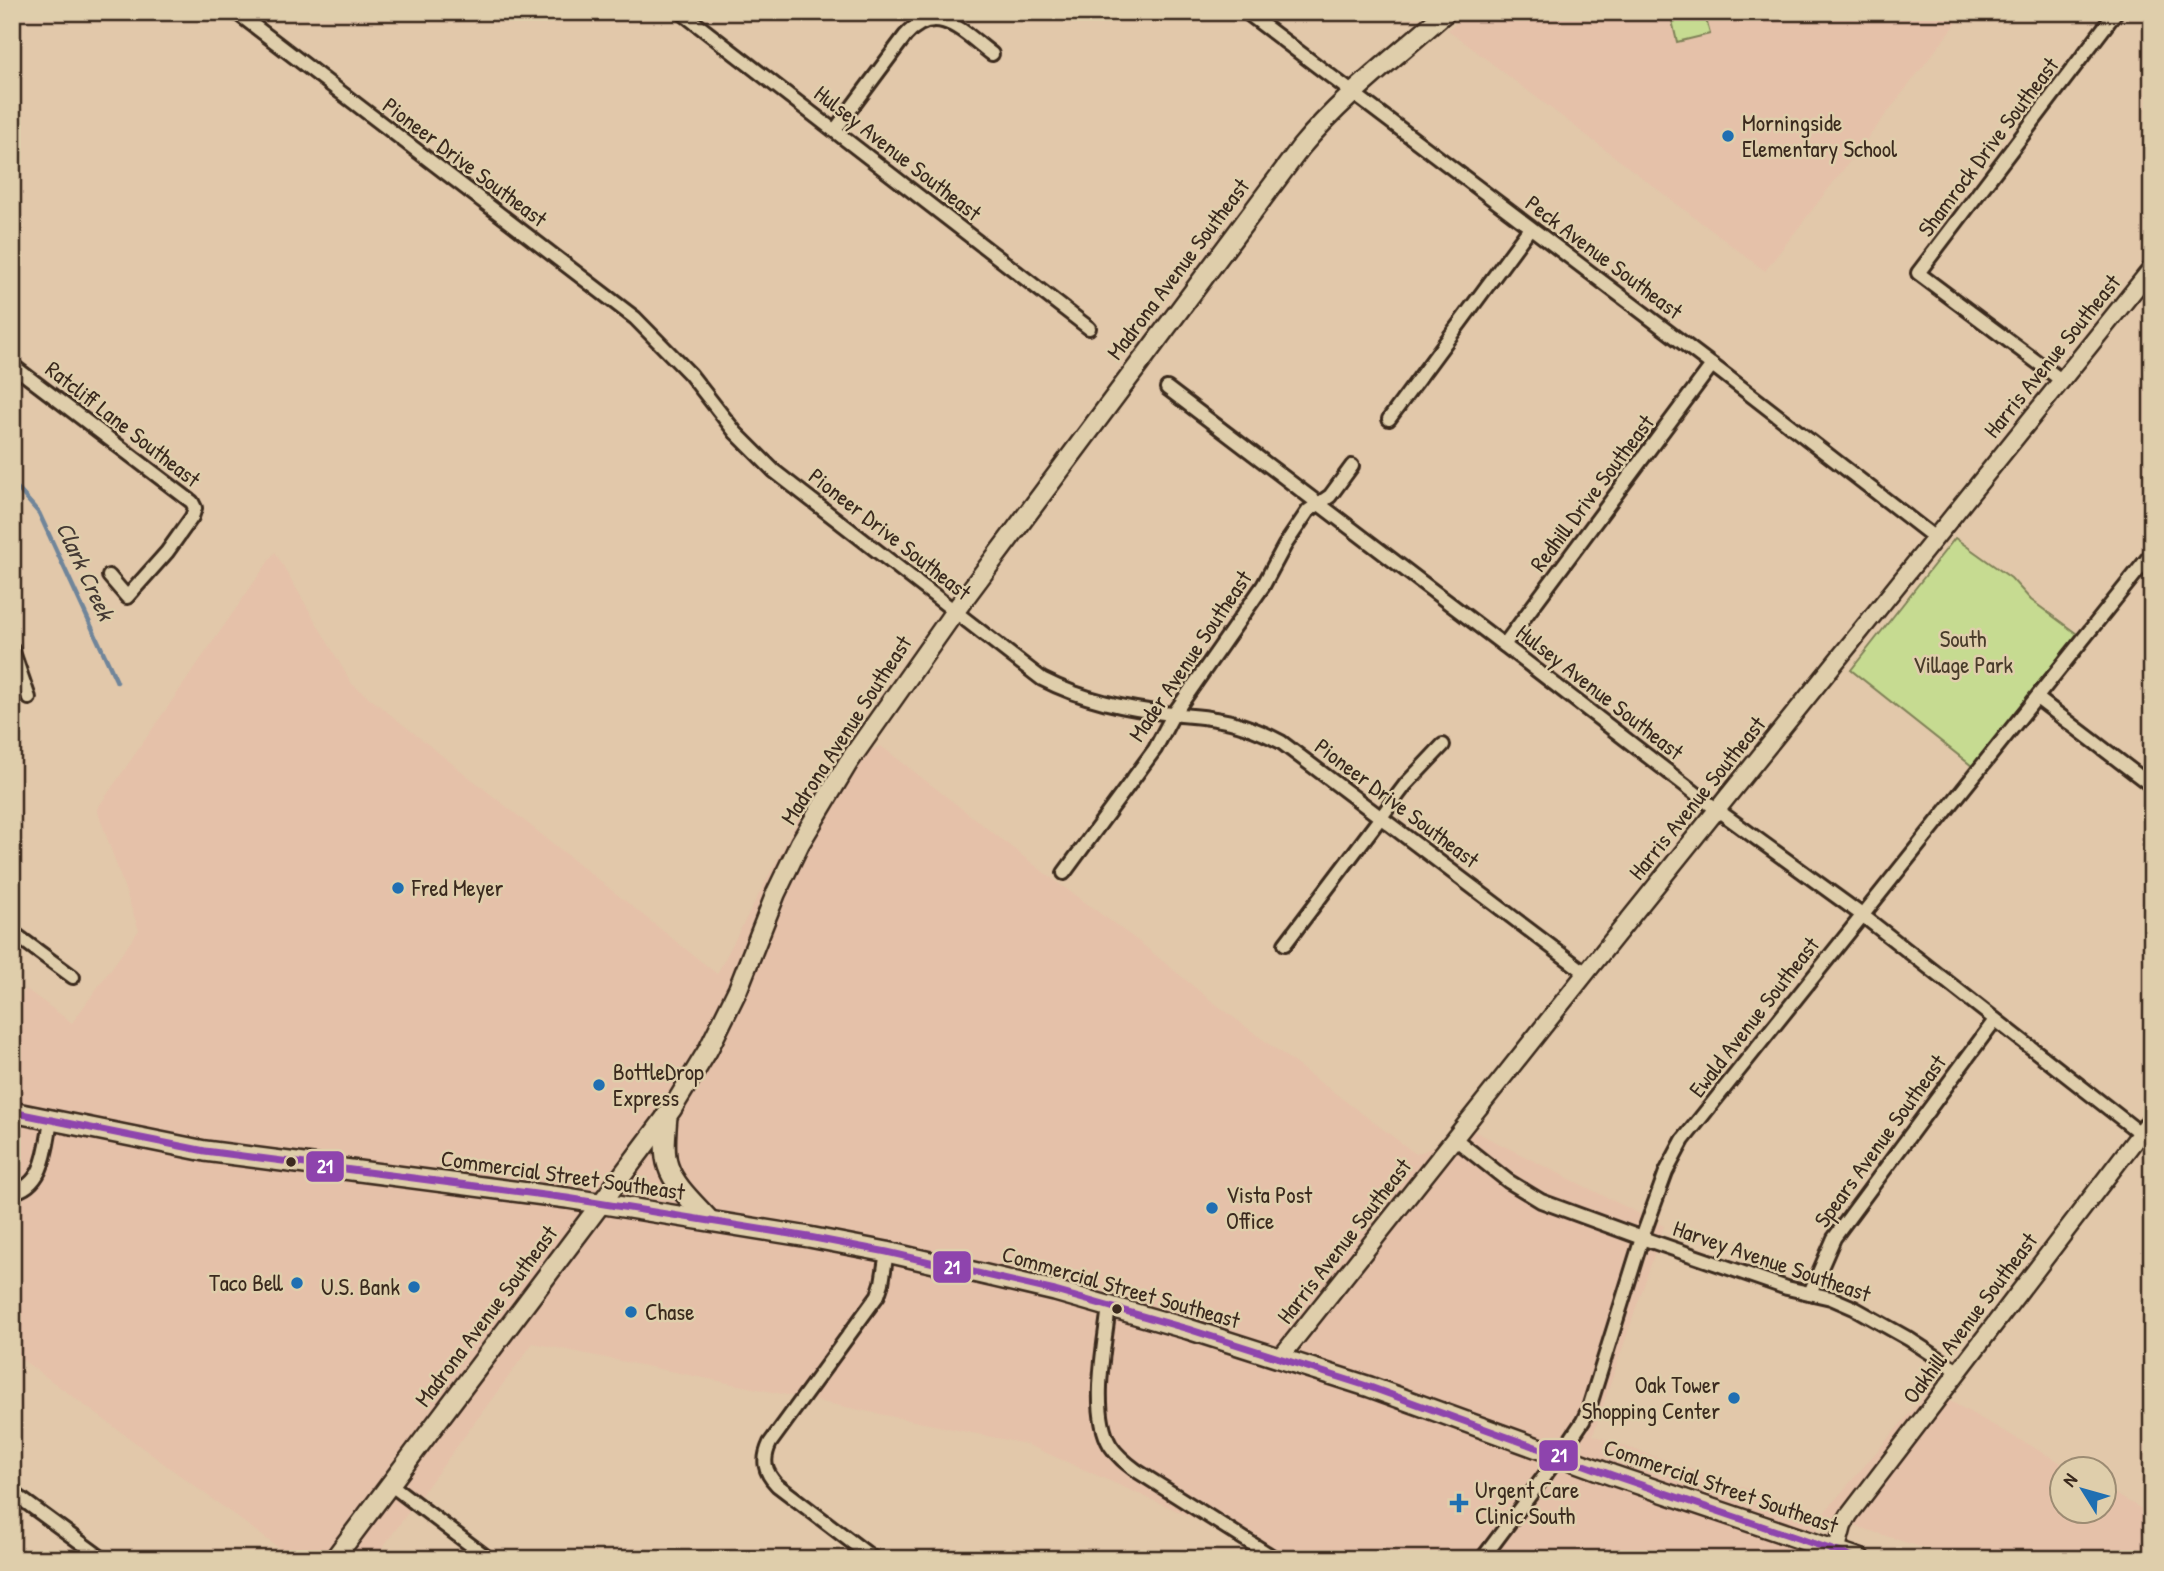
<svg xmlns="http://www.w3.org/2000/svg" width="2164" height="1571" viewBox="0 0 2164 1571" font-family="'Patrick Hand',sans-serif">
<rect width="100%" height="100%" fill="#e2c8aa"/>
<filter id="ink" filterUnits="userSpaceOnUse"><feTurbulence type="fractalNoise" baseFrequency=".0143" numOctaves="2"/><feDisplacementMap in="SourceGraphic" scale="14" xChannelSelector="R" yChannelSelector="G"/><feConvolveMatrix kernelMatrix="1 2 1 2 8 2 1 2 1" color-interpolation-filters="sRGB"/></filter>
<g filter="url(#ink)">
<g fill="#e5c1a9">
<polygon points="1469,12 1965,12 1765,271 1448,30"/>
<polygon points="275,552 352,684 717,974 824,770 881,746 1050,877 1138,941 1209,999 1416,1154 1474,1131 1664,1226 1593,1435 1822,1515 1930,1390 2072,1469 2062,1470 2062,1512 2104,1512 2105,1488 2152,1515 2152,1559 1957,1559 1822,1515 1807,1559 1286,1559 1026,1444 533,1343 374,1559 294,1559 12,1352 12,1008 26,989 72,1023 139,930 97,809"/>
</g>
<g fill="#c6db91" stroke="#808258" stroke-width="2">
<polygon points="1670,12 1704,12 1710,34 1677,42"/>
<polygon points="1955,538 2011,578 2031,600 2077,634 1972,766 1851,670"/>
</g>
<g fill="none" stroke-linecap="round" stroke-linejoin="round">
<polyline stroke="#6f859a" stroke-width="4.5" points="12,482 39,513 117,682"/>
<defs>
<g id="minor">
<path d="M236,12l399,306 55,56 46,59 38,38 268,208c41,21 84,30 130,35 14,2 29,2 43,5 23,3 45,12 66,23l305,231"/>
<polyline points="681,12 1089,328"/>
<polyline points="1246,12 1720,371 1935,538"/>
<path d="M835,130l70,-94c32,-36 59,-3 87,18"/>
<polyline points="12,365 192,502 195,508 192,517 167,552 127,597 109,576"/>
<polyline points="2061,380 1918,273 2116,12"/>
<polyline points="1167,388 1504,645 1716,809 1862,915 2140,1133"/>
<polyline points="1389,419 1530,228"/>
<polyline points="1504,645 1712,365"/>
<polyline points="12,649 29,698"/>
<polyline points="2037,698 2152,786"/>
<polyline points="1064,873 1155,749 1173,715 1263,586 1285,545 1308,511 1330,496 1352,466"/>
<polyline points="12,932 73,977"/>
<polyline points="1285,944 1406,784 1443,745"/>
<polyline points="1454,1138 1508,1181 1541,1201 1642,1238 1787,1288 1831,1298 1854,1308 1909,1339 1958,1371"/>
<path d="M12,1192c33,-6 34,-45 39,-71"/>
<polyline points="1810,1293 1834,1238 1995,1020"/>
<path d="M1109,1306c-4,37 -19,105 1,139 7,11 16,18 27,26l139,88"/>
<polyline points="390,1484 489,1559"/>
<polyline points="12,1492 103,1559"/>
<path d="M874,1559l-97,-74c-13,-14 -15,-25 -7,-42l108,-148 4,-12 5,-31"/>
<polyline points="1482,1559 1560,1455 1583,1421 1589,1408 1642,1238 1666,1172 1683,1140 2152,553"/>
</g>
<g id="tertiary">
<polyline points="1280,1358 1586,973 2152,268"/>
<polyline points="1836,1552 1843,1526 1849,1515 2152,1118"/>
</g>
<path id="secondary" d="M334,1559l338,-450 36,-59 30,-61 38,-96 24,-50 48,-80 107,-152 346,-464c42,-51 96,-91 145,-135"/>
<g id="primary">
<polyline points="12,1112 205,1151 567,1198 809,1237 887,1252 1055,1291 1188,1329 1370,1387 1612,1475 1860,1559"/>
<path d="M667,1115c-1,17 -4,36 1,51 6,20 28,39 41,54"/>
</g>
</defs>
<use href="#minor" stroke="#3b2a1e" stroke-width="18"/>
<use href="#tertiary" stroke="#3b2a1e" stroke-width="21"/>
<use href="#secondary" stroke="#3b2a1e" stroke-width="23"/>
<use href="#primary" stroke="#3b2a1e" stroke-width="24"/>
<use href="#minor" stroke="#dfceab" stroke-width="12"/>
<use href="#tertiary" stroke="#dfceab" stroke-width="16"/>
<use href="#secondary" stroke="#dfceab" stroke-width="18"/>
<use href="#primary" stroke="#dfceab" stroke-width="19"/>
<defs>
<polyline id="bus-1" points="12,1112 205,1151 567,1198 809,1237 887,1252 1055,1291 1188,1329 1370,1387 1612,1475 1859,1559"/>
</defs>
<use href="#bus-1" stroke="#dfceab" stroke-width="12"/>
<use href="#bus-1" stroke="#8e44ad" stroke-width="7"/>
</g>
</g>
<g fill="#1f6fb2" stroke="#dfceab" stroke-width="2.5">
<circle cx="1728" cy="136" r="7"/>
<circle cx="398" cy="888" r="7"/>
<circle cx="599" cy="1085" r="7"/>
<circle cx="1212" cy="1208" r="7"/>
<circle cx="297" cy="1283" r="7"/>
<circle cx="414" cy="1287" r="7"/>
<circle cx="631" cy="1312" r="7"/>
<circle cx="1734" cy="1398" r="7"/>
<path d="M1455.5 1492.5h7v7h7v7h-7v7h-7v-7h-7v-7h7z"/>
</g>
<g fill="#3b2a1e" stroke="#dfceab" stroke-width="2.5">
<circle cx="291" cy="1162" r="6"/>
<circle cx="1117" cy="1309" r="6"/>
</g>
<g text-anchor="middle" stroke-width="5" stroke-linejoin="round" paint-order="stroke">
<g font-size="23" fill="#3b2a1e" stroke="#dfceab" text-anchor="start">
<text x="1742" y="131">Morningside<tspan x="1742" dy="26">Elementary School</tspan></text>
<text x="412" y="896">Fred Meyer</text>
<text x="613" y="1080">BottleDrop<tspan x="613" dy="26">Express</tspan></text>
<text x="1226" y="1203">Vista Post<tspan x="1226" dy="26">Office</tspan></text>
<text x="283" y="1291" text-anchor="end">Taco Bell</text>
<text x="400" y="1295" text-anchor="end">U.S. Bank</text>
<text x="645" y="1320">Chase</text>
<text x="1720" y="1393" text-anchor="end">Oak Tower<tspan x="1720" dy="26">Shopping Center</tspan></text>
<text x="1475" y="1498">Urgent Care<tspan x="1475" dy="26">Clinic South</tspan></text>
</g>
<g font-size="23" fill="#3b2a1e" stroke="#dfceab">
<text transform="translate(1988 147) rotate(-53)" y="8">Shamrock Drive Southeast</text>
<text transform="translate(898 153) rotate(38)" y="8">Hulsey Avenue Southeast</text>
<text transform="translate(465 162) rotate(37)" y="8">Pioneer Drive Southeast</text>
<text transform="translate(1604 257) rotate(37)" y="8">Peck Avenue Southeast</text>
<text transform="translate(1178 269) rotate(-53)" y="8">Madrona Avenue Southeast</text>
<text transform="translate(2052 356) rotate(-51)" y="8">Harris Avenue Southeast</text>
<text transform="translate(123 424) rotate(38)" y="8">Ratcliff Lane Southeast</text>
<text transform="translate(1592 493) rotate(-53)" y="8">Redhill Drive Southeast</text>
<text transform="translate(890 534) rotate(38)" y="8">Pioneer Drive Southeast</text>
<text transform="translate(1190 656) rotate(-56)" y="8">Mader Avenue Southeast</text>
<text transform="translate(1600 692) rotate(38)" y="8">Hulsey Avenue Southeast</text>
<text transform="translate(846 730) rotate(-57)" y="8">Madrona Avenue Southeast</text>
<text transform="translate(1697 798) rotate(-51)" y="8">Harris Avenue Southeast</text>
<text transform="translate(1397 803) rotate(37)" y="8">Pioneer Drive Southeast</text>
<text transform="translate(1754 1017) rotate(-52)" y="8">Ewald Avenue Southeast</text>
<text transform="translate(1880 1141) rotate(-54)" y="8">Spears Avenue Southeast</text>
<text transform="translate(563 1175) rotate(8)" y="8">Commercial Street Southeast</text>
<text transform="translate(1344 1241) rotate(-52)" y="8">Harris Avenue Southeast</text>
<text transform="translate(1772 1261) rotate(19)" y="8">Harvey Avenue Southeast</text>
<text transform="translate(1121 1287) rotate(16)" y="8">Commercial Street Southeast</text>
<text transform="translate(486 1316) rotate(-53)" y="8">Madrona Avenue Southeast</text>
<text transform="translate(1970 1318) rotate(-53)" y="8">Oakhill Avenue Southeast</text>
<text transform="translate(1721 1486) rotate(19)" y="8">Commercial Street Southeast</text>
</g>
<g font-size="23" fill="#493c2a" stroke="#dfceab">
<text x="1963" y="647">South<tspan x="1963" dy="26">Village Park</tspan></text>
</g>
<g font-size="24" font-style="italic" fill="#443933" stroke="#dfceab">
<text transform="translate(85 571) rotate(65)" y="8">Clark Creek</text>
</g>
</g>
<g stroke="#dfceab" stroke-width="2.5">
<rect x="305" y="1150" width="40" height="33" rx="7" fill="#8e44ad"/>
<rect x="932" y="1250" width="40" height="34" rx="7" fill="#8e44ad"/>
<rect x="1538" y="1439" width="41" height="33" rx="7" fill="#8e44ad"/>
</g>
<g font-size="19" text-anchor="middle" font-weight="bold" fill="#fff">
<text x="325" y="1173">21</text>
<text x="952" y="1274">21</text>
<text x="1559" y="1462">21</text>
</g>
<rect width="2164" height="1571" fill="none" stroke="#dfceab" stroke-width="42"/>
<rect x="21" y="21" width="2122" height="1529" fill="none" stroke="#3b2a1e" stroke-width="2.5" filter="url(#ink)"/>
<g transform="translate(2083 1490) rotate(307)"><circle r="33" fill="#dfceab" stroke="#9d8c73" stroke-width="2"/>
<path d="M0-5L12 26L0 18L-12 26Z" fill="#1f6fb2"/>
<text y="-10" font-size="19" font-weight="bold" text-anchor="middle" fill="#3b2a1e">N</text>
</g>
</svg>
